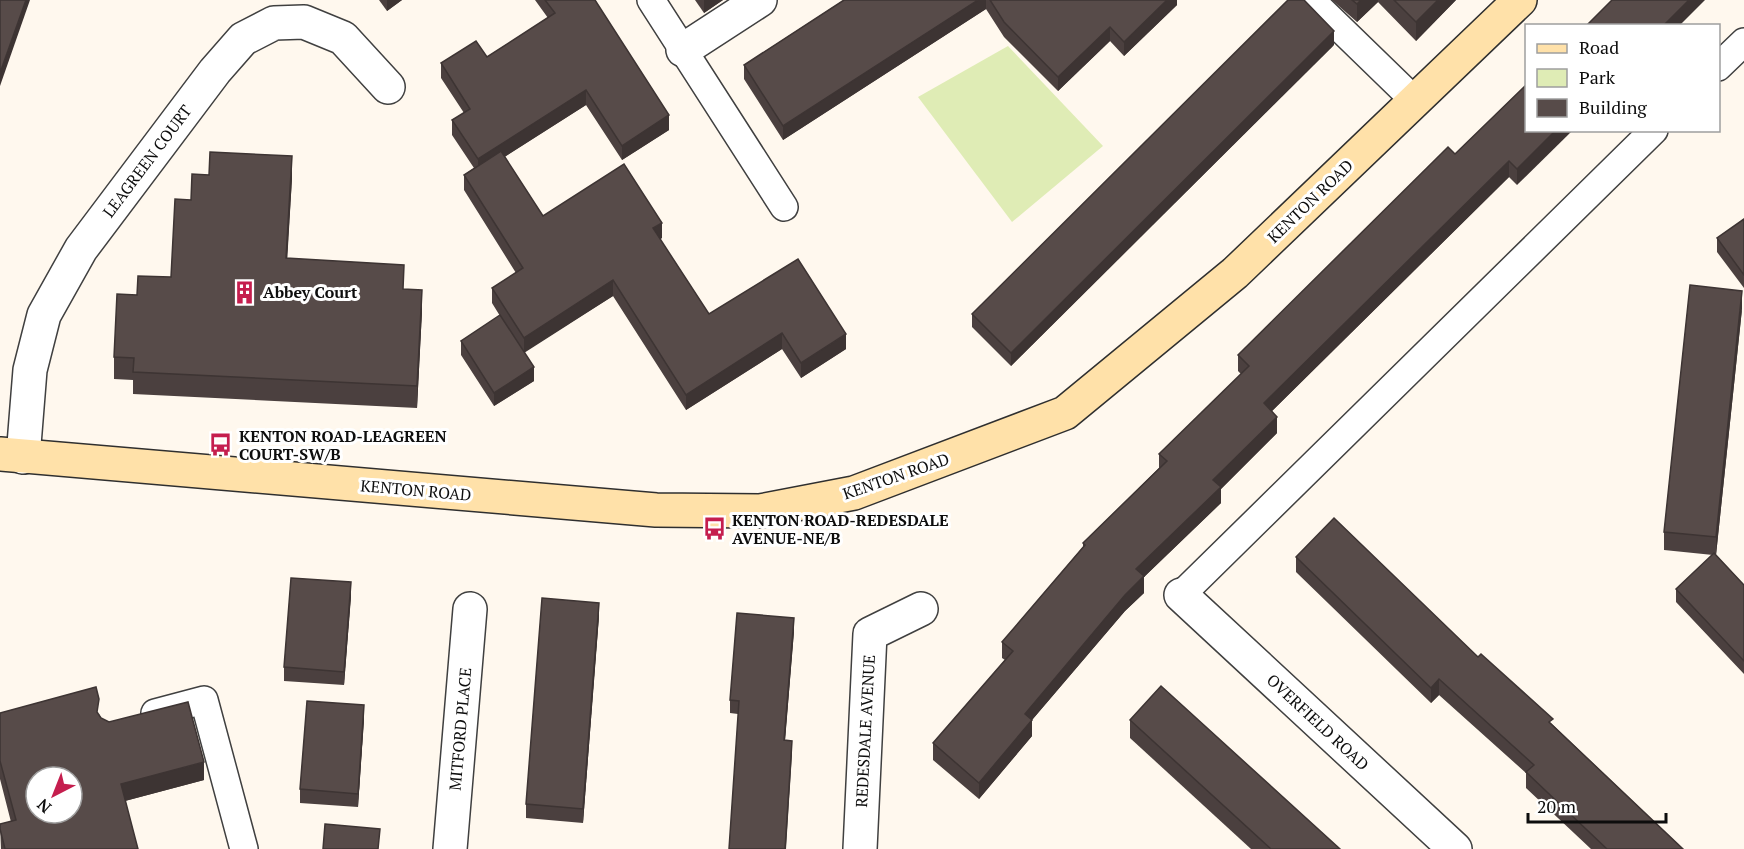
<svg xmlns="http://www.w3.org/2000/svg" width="1744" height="849" viewBox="0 0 1744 849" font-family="'PT Serif',serif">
<rect width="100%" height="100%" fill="#fff8ee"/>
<polygon fill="#dfecb5" points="1008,46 1103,146 1012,222 918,97"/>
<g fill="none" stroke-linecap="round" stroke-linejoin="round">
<defs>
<g id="lane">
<polyline points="651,0 784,207"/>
<polyline points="1311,0 1415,101"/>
<polyline points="1718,67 1744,42"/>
<polyline points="1181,595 1654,130"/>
<polyline points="155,713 204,700 244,849"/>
</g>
<g id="street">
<polyline points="683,50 760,0"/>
<polyline points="23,457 30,370 44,315 81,249 215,71 243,39 274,23 304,22 343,38 388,87"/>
<polyline points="1181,595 1455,849"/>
<polyline points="450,849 470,609"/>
<polyline points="860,849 870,634 921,609"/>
</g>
<polyline id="secondary" points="0,454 656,510 760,511 854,493 1065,413 1235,273 1520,0"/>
</defs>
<use href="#lane" stroke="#404040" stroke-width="30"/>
<use href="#street" stroke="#404040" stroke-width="36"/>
<use href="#secondary" stroke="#2f2f2f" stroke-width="36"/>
<use href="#lane" stroke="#fff" stroke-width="27"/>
<use href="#street" stroke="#fff" stroke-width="33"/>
<use href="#secondary" stroke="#ffe1a9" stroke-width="33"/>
</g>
<g fill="#4b403f">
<polygon points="379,0 402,0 387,11"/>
<polygon points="535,0 595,0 669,130 622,160 586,105 504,157 543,216 662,238 660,239 709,314 846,349 801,378 782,349 686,410 613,296 524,352 534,381 494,406 461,355 461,341 500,316 492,303 492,288 516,273 464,190 464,175 474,168 452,135 452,120 464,113 441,78 441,63 487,57 548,18"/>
<polygon points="695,0 723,0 704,13"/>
<polygon points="844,0 1177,0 1177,5 1124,56 1110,41 1058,91 1004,37 986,9 783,140 744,79 744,65"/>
<polygon points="1332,0 1456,0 1416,41 1378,2 1357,22"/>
<polygon points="1334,45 1011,366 972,327 972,314"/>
<polygon points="1527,84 1517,185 1509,177 1272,411 1277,433 1221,489 1221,503 1144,577 1144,593 1125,611 1032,720 1032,736 979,799 933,760 933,743 1005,660 1002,658 1002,642 1083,547 1083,543 1159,468 1159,454 1241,374 1238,371 1238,355 1455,154"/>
<polygon points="292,178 287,258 404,289 422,311 417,408 133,394 133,380 114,379 114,357 137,295 171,277 191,200"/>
<polygon points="1744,219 1744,288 1717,252 1717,238"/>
<polygon points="1742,309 1716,555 1744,585 1744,674 1676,602 1676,589 1713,555 1664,550 1664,532"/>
<polygon points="1296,557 1478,657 1553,725 1683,849 1591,849 1526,788 1526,773 1439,695 1431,703 1296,572"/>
<polygon points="351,596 344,685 284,681 284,667"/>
<polygon points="599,616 583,823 526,818 526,804"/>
<polygon points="794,631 785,740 792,754 738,714 730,713 730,700"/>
<polygon points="0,713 99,714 101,718 204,780 125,801 138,849 1,849 0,824 11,822 0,779"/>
<polygon points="364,719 358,807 300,803 300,789"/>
<polygon points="1130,720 1340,849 1251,849 1130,738"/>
</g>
<g fill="#3d3433">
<polygon points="26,0 30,0 0,86 0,73"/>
<polygon points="387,0 402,0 387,11"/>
<polygon points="704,0 723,0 704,13"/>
<polygon points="978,0 986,0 986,9 783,140 783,126"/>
<polygon points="1167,0 1177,0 1177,5 1124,56 1124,42"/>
<polygon points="1361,0 1378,0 1378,2 1357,22 1357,4"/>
<polygon points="1438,0 1456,0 1416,41 1416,22"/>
<polygon points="1689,0 1705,0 1679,26 1663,26"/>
<polygon points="1110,27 1110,41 1058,91 1058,77"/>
<polygon points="1334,31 1334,45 1011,366 1011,353"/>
<polygon points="586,90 586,105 478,174 478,159"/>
<polygon points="669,115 669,130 622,160 622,146"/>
<polygon points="1556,130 1573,130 1517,185 1517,169"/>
<polygon points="292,156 292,178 286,280 286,258"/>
<polygon points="1509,161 1509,177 1264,419 1264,403"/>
<polygon points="662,223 662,238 653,243 653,228"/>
<polygon points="613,280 613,296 524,353 524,338"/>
<polygon points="422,290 422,311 417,408 417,386"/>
<polygon points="1742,291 1742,309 1716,555 1716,537"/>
<polygon points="782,333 782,349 686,410 686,395"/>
<polygon points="846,334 846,349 801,378 801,363"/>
<polygon points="534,367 534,381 494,406 494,393"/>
<polygon points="1277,417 1277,433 1221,489 1221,503 1144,577 1144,593 1125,611 1032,720 1032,736 979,799 979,783 1025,714 1136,569 1213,480"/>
<polygon points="351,582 351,596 344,685 344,672"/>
<polygon points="599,603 599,616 583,823 583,809"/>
<polygon points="794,618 794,631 784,753 784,740"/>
<polygon points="1439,679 1439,695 1431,703 1431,688"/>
<polygon points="364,705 364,719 358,807 358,794"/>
<polygon points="792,741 792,754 786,849 785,849"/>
<polygon points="204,762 204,780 121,802 121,784"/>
</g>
<g fill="#574b49" stroke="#3d3433" stroke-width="1.5" fill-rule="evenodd">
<polygon points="0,0 26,0 0,73"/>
<polygon points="545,0 595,0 669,115 622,146 586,90 478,159 452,120 470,109 441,63 476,41 487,57 555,13"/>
<polygon points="844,0 978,0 783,126 744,65"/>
<polygon points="990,0 1167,0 1124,42 1110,27 1058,77 1004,22"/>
<polygon points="1288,0 1304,0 1334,31 1011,353 972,314"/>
<polygon points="1352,0 1361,0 1357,4"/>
<polygon points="1394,0 1438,0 1416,22"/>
<polygon points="1612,0 1689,0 1663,26 1586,26"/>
<polygon points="1527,84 1527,130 1556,130 1517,169 1509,161 1264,403 1277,417 1213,480 1221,487 1136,569 1144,576 1125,595 1025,714 1032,720 979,783 933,743 1013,651 1002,642 1085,545 1083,543 1167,461 1159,454 1249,366 1238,355 1448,147 1455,154"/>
<polygon points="501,151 543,216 624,164 662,223 653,228 709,314 798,259 846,334 801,363 782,333 686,395 613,280 524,338 492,288 523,268 464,175"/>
<polygon points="210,152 292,156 286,258 404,265 403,289 422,290 417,386 133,372 134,358 114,357 117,294 137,295 138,276 171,277 175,199 191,200 192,174 209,175"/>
<polygon points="1744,219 1744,275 1717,238"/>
<polygon points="1690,285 1742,291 1716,537 1664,532"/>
<polygon points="500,315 534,367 494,393 461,341"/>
<polygon points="1334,518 1478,657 1481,654 1553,719 1549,722 1683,849 1607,849 1526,772 1534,765 1439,679 1431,688 1296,557"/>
<polygon points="1714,553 1744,585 1744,661 1676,589"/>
<polygon points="291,578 351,582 344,672 284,667"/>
<polygon points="542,598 599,603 583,809 526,804"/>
<polygon points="737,613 794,618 784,740 792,741 785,849 729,849 739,701 730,700"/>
<polygon points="1161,686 1340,849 1271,849 1130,720"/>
<path d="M96,687l3,12 -2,13 4,6 8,4 79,-20 16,60 -83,22 17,65h-133l-5,-20v-5l16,-4 -16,-59v-48zM36,777h36v36h-36z"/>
<polygon points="307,701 364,705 358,794 300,789"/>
<polygon points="325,824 380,829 378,849 323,849"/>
</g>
<defs>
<symbol id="building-bare" viewBox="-9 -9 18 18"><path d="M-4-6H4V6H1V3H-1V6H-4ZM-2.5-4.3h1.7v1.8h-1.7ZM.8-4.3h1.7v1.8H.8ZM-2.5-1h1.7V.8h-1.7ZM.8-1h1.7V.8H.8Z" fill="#c51e4e" stroke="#fff" stroke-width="2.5" paint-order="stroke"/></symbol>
<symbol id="bus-bare" viewBox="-9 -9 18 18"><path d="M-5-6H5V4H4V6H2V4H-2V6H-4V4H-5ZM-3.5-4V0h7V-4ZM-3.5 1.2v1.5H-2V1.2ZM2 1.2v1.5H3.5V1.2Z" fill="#c51e4e" stroke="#fff" stroke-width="2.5" paint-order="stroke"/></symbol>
</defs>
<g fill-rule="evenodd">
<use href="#building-bare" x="228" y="276" width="33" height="33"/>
<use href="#bus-bare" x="204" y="428" width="33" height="33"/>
<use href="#bus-bare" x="698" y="512" width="33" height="33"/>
</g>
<g text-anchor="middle" stroke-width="6" stroke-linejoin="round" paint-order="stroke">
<g font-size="16" fill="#0d0d0d" stroke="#fff">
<text transform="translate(147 161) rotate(-53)" y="6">LEAGREEN COURT</text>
<text transform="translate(1310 201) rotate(-44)" y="6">KENTON ROAD</text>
<text transform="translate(896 476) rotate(-19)" y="6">KENTON ROAD</text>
<text transform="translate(416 490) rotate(5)" y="6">KENTON ROAD</text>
<text transform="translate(1318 722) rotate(43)" y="6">OVERFIELD ROAD</text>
<text transform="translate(460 729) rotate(-85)" y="6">MITFORD PLACE</text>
<text transform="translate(865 731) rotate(-87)" y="6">REDESDALE AVENUE</text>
</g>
<g font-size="16" font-weight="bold" fill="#0d0d0d" stroke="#fff" text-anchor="start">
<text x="263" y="298">Abbey Court</text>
<text x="239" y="442">KENTON ROAD-LEAGREEN<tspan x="239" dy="18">COURT-SW/B</tspan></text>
<text x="732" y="526">KENTON ROAD-REDESDALE<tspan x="732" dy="18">AVENUE-NE/B</tspan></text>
</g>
</g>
<rect x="1525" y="24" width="195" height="108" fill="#ffffff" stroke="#9e9e9e" stroke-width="1.5"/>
<rect x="1537" y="44" width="30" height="9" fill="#ffe1a9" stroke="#9e9e9e" stroke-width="1.5"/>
<text x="1579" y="54" font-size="18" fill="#0d0d0d">Road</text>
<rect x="1537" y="69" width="30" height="18" fill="#dfecb5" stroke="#9e9e9e" stroke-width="1.5"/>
<text x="1579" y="84" font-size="18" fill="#0d0d0d">Park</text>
<rect x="1537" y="99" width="30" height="18" fill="#574b49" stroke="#9e9e9e" stroke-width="1.5"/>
<text x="1579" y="114" font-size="18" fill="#0d0d0d">Building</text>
<g transform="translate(54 795) rotate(222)"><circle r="28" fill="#ffffff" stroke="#9e9e9e" stroke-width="1.5"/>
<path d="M0-4.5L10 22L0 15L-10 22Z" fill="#c51e4e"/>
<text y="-9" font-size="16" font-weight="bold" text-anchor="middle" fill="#0d0d0d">N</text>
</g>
<path d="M1528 813v9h138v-9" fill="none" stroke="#0d0d0d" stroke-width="3"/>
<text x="1537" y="813" font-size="18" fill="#0d0d0d" stroke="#ffffff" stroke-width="4.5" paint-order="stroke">20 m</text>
</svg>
